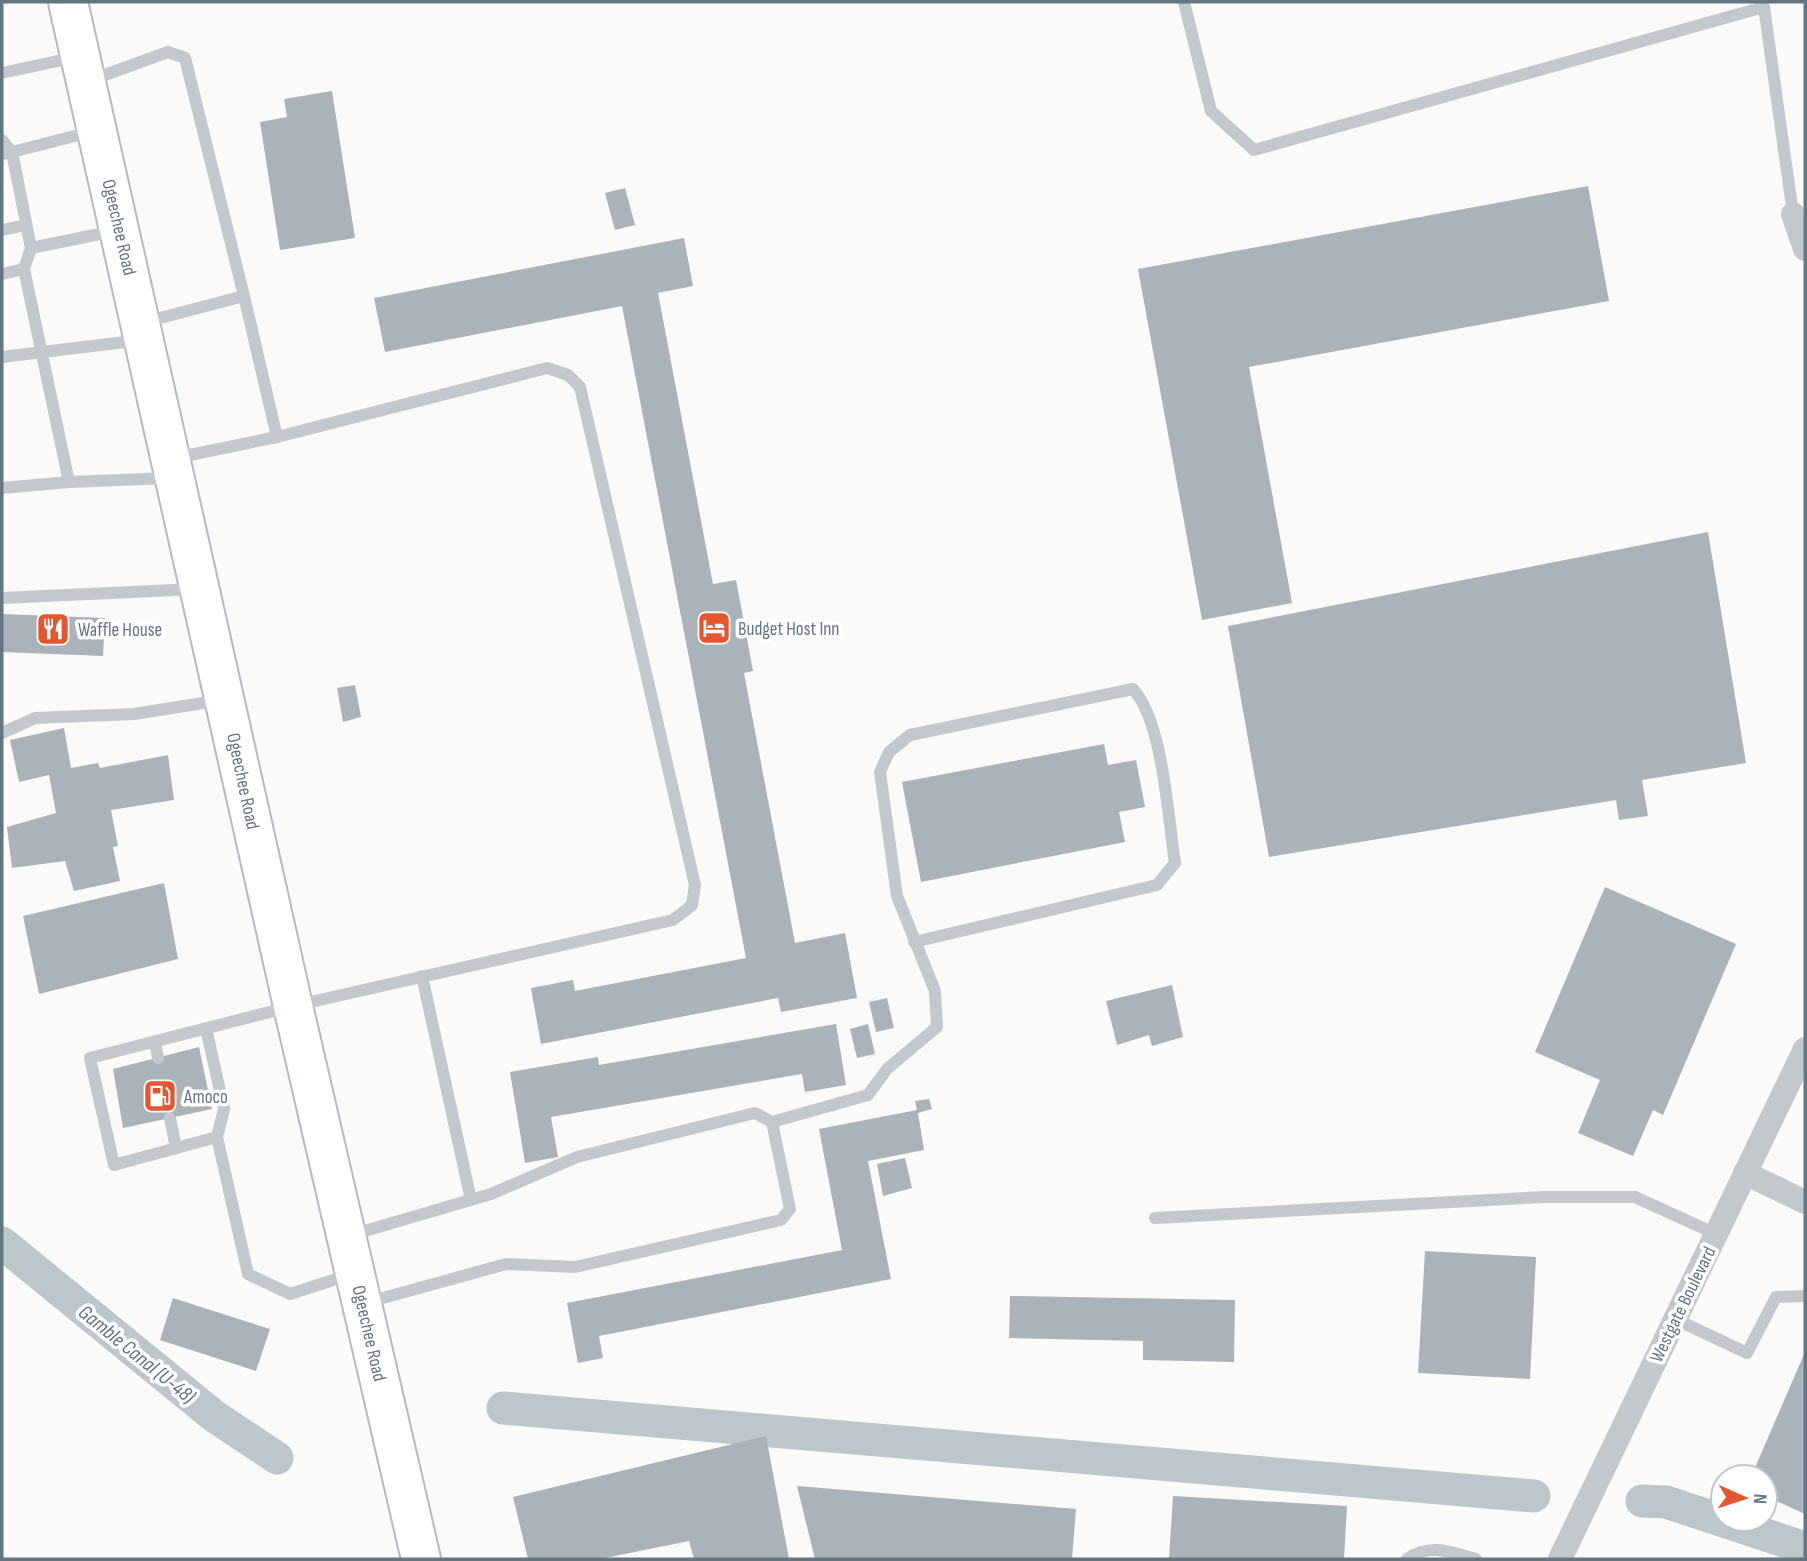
<svg xmlns="http://www.w3.org/2000/svg" width="1807" height="1561" viewBox="0 0 1807 1561" font-family="'Sofia Sans Condensed',sans-serif">
<rect width="100%" height="100%" fill="#fafaf8"/>
<g fill="none" stroke-linecap="round" stroke-linejoin="round">
<g stroke="#bbc7cb" stroke-width="33">
<polyline points="2,1243 214,1416 277,1458"/>
<polyline points="503,1408 1534,1496"/>
<polyline points="1642,1501 1666,1502 1805,1548"/>
</g>
</g>
<g fill="#aab3b9">
<polygon points="332,91 355,238 280,250 260,122 287,117 284,99"/>
<polygon points="1588,186 1609,301 1249,367 1292,603 1202,620 1138,269"/>
<polygon points="625,188 635,225 615,230 605,193"/>
<polygon points="684,238 693,286 658,293 713,584 736,580 753,671 744,673 795,943 845,933 857,998 781,1012 778,998 541,1044 531,988 573,980 575,991 746,958 622,306 385,352 374,298"/>
<polygon points="1708,532 1746,763 1642,780 1648,816 1619,820 1616,800 1269,857 1228,626"/>
<polygon points="2,614 105,618 103,656 2,652"/>
<polygon points="355,685 361,717 343,722 337,688"/>
<polygon points="64,728 71,768 98,763 100,768 168,755 174,800 111,810 118,846 113,847 120,881 74,891 65,861 12,868 7,827 56,813 49,775 19,782 10,740"/>
<polygon points="1104,744 1108,765 1136,760 1145,807 1119,812 1125,842 921,882 902,782"/>
<polygon points="164,883 178,959 39,994 23,916"/>
<polygon points="1605,887 1736,944 1663,1115 1653,1110 1633,1156 1578,1133 1600,1080 1535,1052"/>
<polygon points="1172,985 1183,1037 1152,1046 1149,1035 1117,1045 1106,1001"/>
<polygon points="887,998 894,1028 876,1032 869,1002"/>
<polygon points="836,1024 846,1085 805,1092 802,1074 551,1117 558,1157 525,1163 510,1072 598,1057 599,1065"/>
<polygon points="868,1024 875,1054 857,1058 850,1029"/>
<polygon points="199,1047 212,1109 123,1128 113,1069"/>
<polygon points="929,1099 932,1109 918,1113 924,1150 868,1161 891,1279 599,1336 603,1358 578,1363 567,1303 842,1250 819,1129 917,1110 915,1101"/>
<polygon points="905,1158 912,1188 883,1196 877,1164"/>
<polygon points="1425,1251 1536,1257 1530,1379 1418,1373"/>
<polygon points="1010,1296 1235,1300 1234,1362 1143,1360 1143,1341 1009,1338"/>
<polygon points="173,1298 270,1329 256,1371 160,1340"/>
<polygon points="1805,1352 1805,1514 1765,1496 1765,1477 1751,1477"/>
<polygon points="766,1436 789,1559 694,1559 689,1541 600,1559 528,1559 513,1497"/>
<polygon points="797,1486 1076,1509 1072,1559 815,1559"/>
<polygon points="1173,1496 1347,1506 1344,1559 1169,1559"/>
</g>
<g fill="none" stroke-linecap="round" stroke-linejoin="round">
<defs>
<polyline id="primary" points="68,2 293,1006 421,1559"/>
</defs>
<use href="#primary" stroke="#b5babe" stroke-width="42"/>
<g stroke="#c3c8cc" stroke-width="12">
<polyline points="1184,2 1211,111 1254,150 1764,7 1793,214"/>
<polyline points="2,73 76,57"/>
<polyline points="91,80 168,52 185,58 244,296 145,322"/>
<polyline points="94,131 12,152 31,248 24,269 69,482 170,478"/>
<polyline points="2,140 12,152 2,154"/>
<polyline points="2,230 26,225"/>
<polyline points="31,248 114,231"/>
<polyline points="2,274 24,269"/>
<polyline points="244,296 277,437"/>
<polyline points="2,357 141,340"/>
<polyline points="175,458 277,437 547,368 568,375 580,387 695,885 692,905 673,920 293,1006 90,1058 114,1165 217,1137"/>
<polyline points="2,488 69,482"/>
<polyline points="2,598 197,589"/>
<polyline points="2,733 35,718 134,714 222,700"/>
<polyline points="422,976 471,1200"/>
<polyline points="206,1028 224,1109 217,1137 248,1274 290,1294 352,1274"/>
<polyline points="155,1042 158,1058"/>
<polyline points="170,1118 176,1148"/>
<path d="M772,1122l96,-27 19,-26 50,-42 -2,-36 -38,-95 -17,-124 9,-20 21,-17 223,-46c30,32 35,129 42,174l-18,22 -243,57"/>
<polyline points="1155,1218 1543,1197 1635,1197 1716,1234"/>
<polyline points="351,1235 491,1194 577,1157 755,1113 772,1122 790,1209 781,1220 575,1267 506,1264 365,1303"/>
<polyline points="1675,1319 1747,1353 1776,1297 1805,1296"/>
<path d="M1407,1559c23,-16 44,-7 69,0"/>
</g>
<g stroke="#c3c8cc" stroke-width="24">
<polyline points="1793,214 1805,249"/>
<polyline points="1745,1173 1805,1202"/>
<polyline points="1560,1559 1805,1049"/>
</g>
<use href="#primary" stroke="#fff" stroke-width="38"/>
</g>
<defs>
<symbol id="hotel-square" viewBox="-11 -11 22 22"><rect x="-9" y="-9" width="18" height="18" rx="4" fill="#e4572e" stroke="#fff"/><path d="M-6-4.5h1.5V1H6V5H4.5V3h-9V5H-6ZM-4 0a1.8 1.8 0 1 1 3.6 0ZM.5 0V-2.5h3Q6-2.5 6 0Z" fill="#fff"/></symbol>
<symbol id="restaurant-square" viewBox="-11 -11 22 22"><rect x="-9" y="-9" width="18" height="18" rx="4" fill="#e4572e" stroke="#fff"/><path d="M-5-6h1v4h1v-4h1v4h1v-4h1v5L-1.5 .5V6h-2V.5L-5-1ZM5-6V6H3V1.5H1.5Q1.5-4 5-6Z" fill="#fff"/></symbol>
<symbol id="fuel-square" viewBox="-11 -11 22 22"><rect x="-9" y="-9" width="18" height="18" rx="4" fill="#e4572e" stroke="#fff"/><path d="M-5.5-6h7V0h2V4h1.3V-2.5L3-4.5l.8-.8L6-3V5H2.5V1h-1V6h-7ZM-4.2-4.7v3.2H.2V-4.7Z" fill="#fff"/></symbol>
</defs>
<g fill-rule="evenodd">
<use href="#hotel-square" x="695" y="609" width="38" height="38"/>
<use href="#restaurant-square" x="34" y="610" width="38" height="38"/>
<use href="#fuel-square" x="141" y="1077" width="38" height="38"/>
</g>
<g text-anchor="middle" stroke-width="7" stroke-linejoin="round" paint-order="stroke">
<g font-size="19" fill="#657683" stroke="#fff">
<text transform="translate(120 227) rotate(77)" y="7">Ogeechee Road</text>
<text transform="translate(244 781) rotate(78)" y="7">Ogeechee Road</text>
<text transform="translate(1682 1304) rotate(-64)" y="7">Westgate Boulevard</text>
<text transform="translate(370 1333) rotate(77)" y="7">Ogeechee Road</text>
</g>
<g font-size="19" fill="#657683" stroke="#fff" text-anchor="start">
<text x="738" y="635">Budget Host Inn</text>
<text x="78" y="636">Waffle House</text>
<text x="184" y="1103">Amoco</text>
</g>
<g font-size="21" font-style="italic" fill="#60757c" stroke="#fff">
<text transform="translate(137 1354) rotate(39)" y="7">Gamble Canal (U-48)</text>
</g>
</g>
<rect width="1807" height="1561" fill="none" stroke="#657683" stroke-width="7"/>
<g transform="translate(1744 1498) rotate(93)"><circle r="33" fill="#ffffff" stroke="#c1c8cd" stroke-width="2"/>
<path d="M0-5L12 26L0 18L-12 26Z" fill="#e4572e"/>
<text y="-10" font-size="19" font-weight="bold" text-anchor="middle" fill="#657683">N</text>
</g>
</svg>
